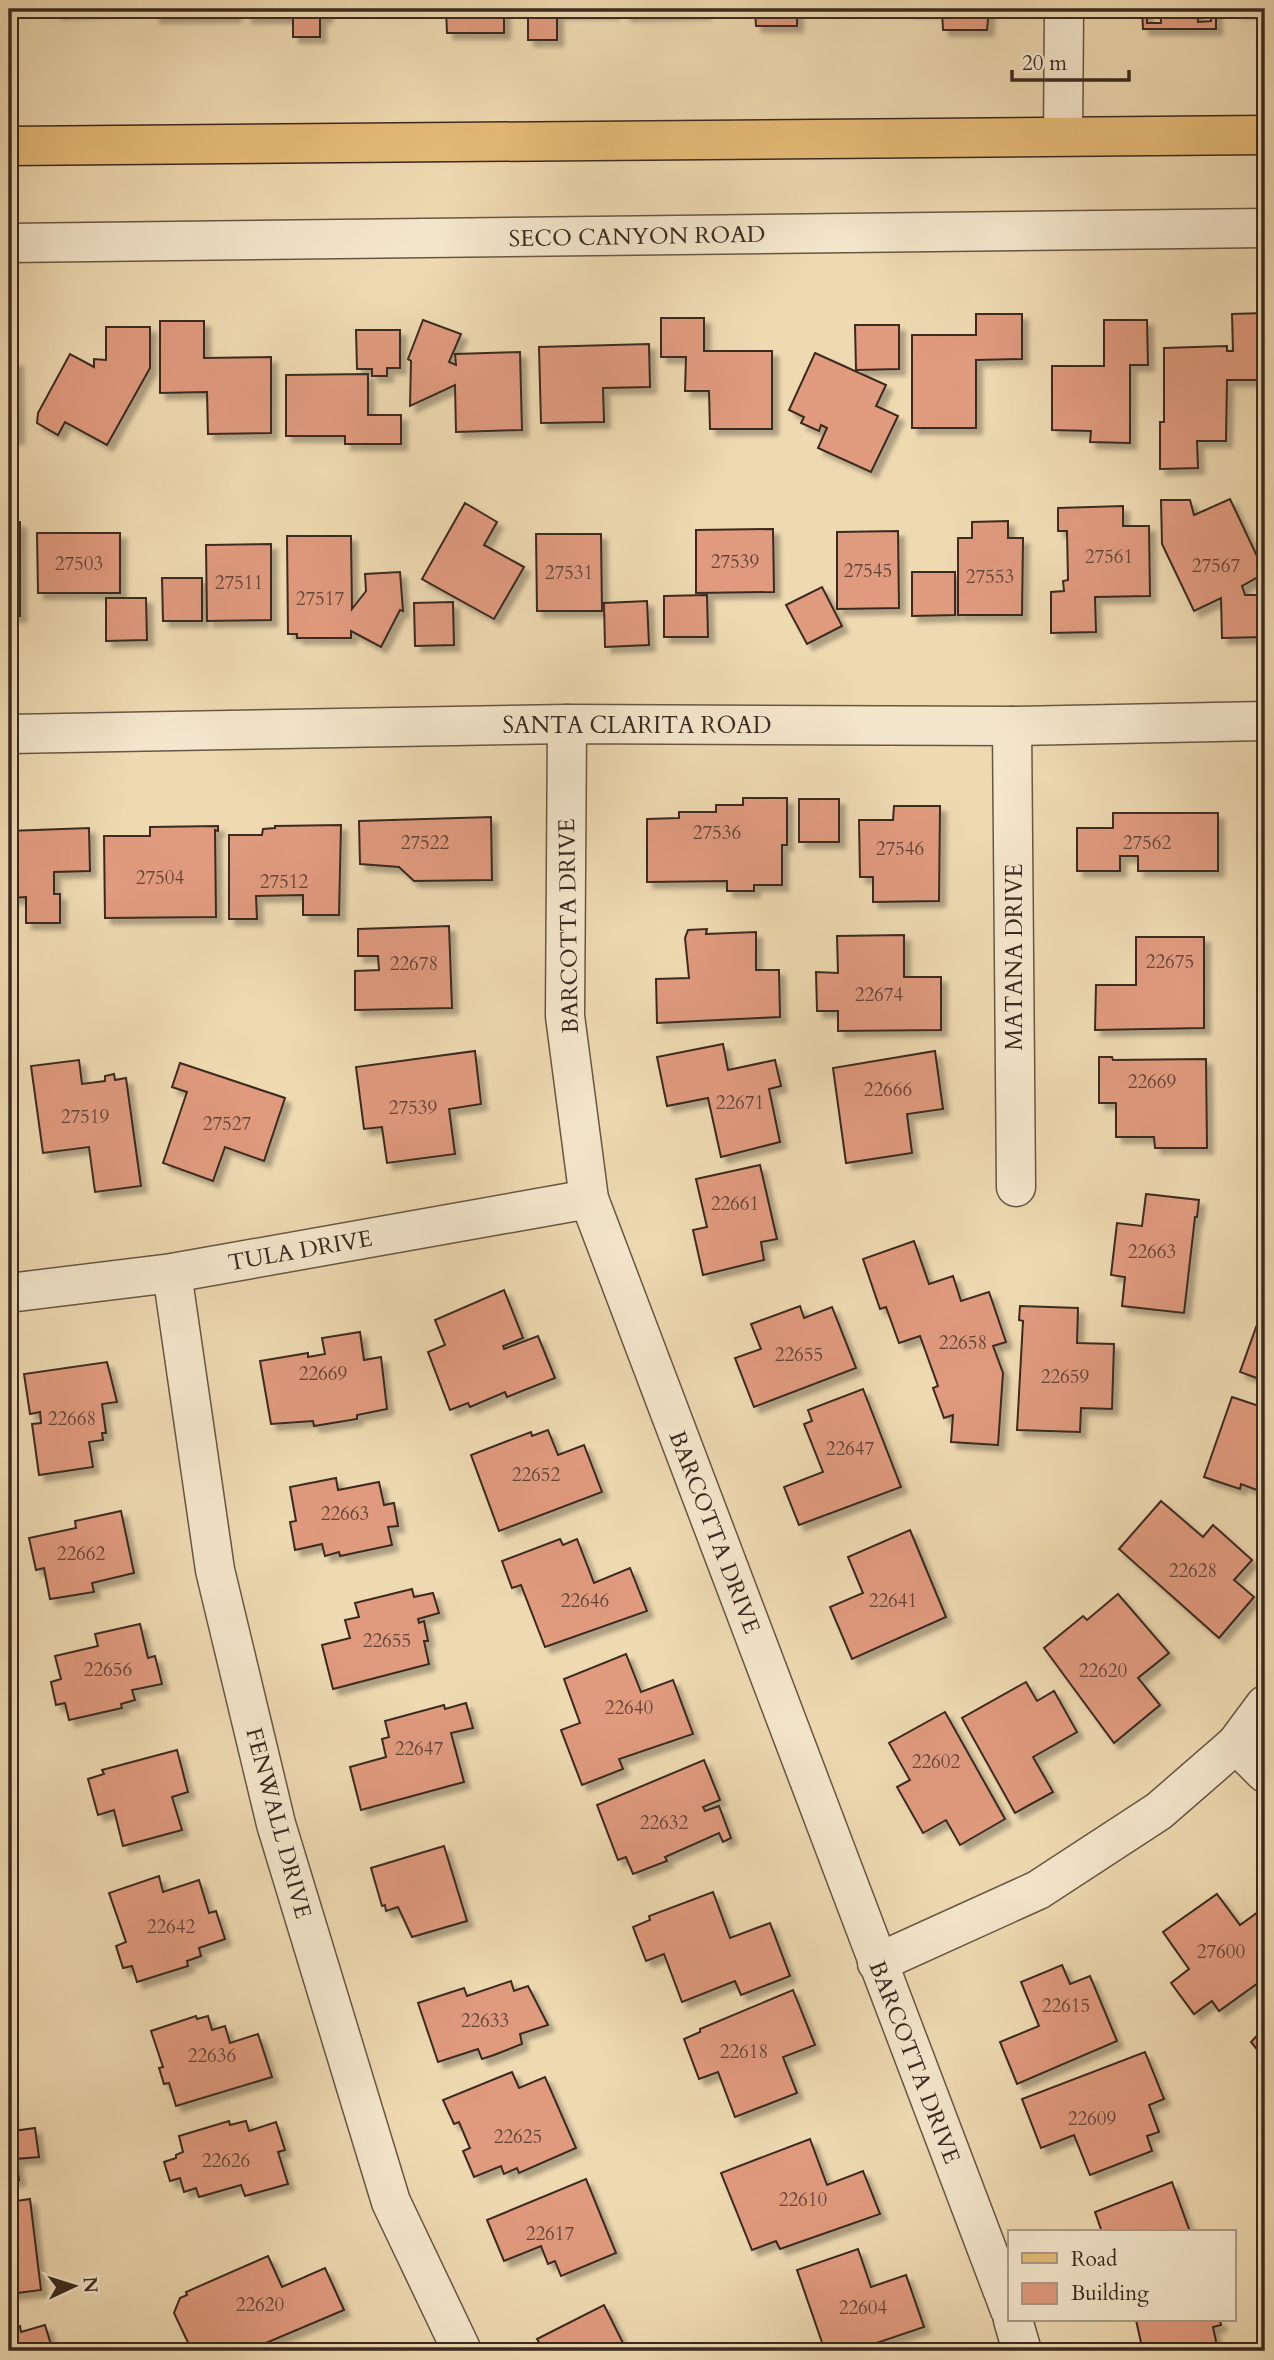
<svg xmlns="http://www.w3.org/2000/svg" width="1274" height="2360" viewBox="0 0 1274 2360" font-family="Cardo,serif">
<defs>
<filter id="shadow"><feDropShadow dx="6" dy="6" stdDeviation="2" flood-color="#0004"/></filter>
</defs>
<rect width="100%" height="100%" fill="#eed9b1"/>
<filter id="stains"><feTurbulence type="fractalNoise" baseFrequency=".00286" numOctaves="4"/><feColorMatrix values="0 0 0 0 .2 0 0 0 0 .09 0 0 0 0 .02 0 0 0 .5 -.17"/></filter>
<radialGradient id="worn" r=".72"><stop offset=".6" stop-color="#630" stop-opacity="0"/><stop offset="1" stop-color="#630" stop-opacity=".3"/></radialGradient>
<g fill="#e09a7e" stroke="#3b2a20" stroke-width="2" fill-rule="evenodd" filter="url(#shadow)">
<polygon points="56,9 128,9 56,13"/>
<polygon points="154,9 235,9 235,16 154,17"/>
<polygon points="246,9 326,9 326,17 320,16 320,37 293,37 293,17 246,17"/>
<polygon points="446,9 504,9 504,33 447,33"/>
<polygon points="533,9 613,9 613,13 557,13 557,40 528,40 528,12"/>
<polygon points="624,9 705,9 705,13 625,15"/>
<polygon points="755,9 797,9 797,26 756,26"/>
<polygon points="908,9 989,9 987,30 943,30 942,11 908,11"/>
<path d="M1142,9h66h-11l1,13 13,-1 -1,-12h6v20h-73zM1147,9h13l1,14h-14z"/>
<polygon points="1236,9 1265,9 1265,26 1264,11 1236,12"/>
<polygon points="1265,313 1265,380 1227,380 1226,441 1197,441 1198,468 1160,469 1160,422 1164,422 1164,348 1227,346 1227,351 1233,351 1232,314"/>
<polygon points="976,314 1022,314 1022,359 976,360 976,428 912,428 912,335 976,335"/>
<polygon points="661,318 704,318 704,351 772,351 772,429 710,429 709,391 685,391 686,357 661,357"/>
<polygon points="423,320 461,334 449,362 456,365 455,354 520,352 522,430 456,432 455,385 410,406 411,361 408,359"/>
<polygon points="1104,320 1147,320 1148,365 1130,365 1130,443 1090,442 1091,431 1052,430 1052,366 1104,366"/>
<polygon points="160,321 204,321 204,358 271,357 271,433 208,434 207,392 160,393"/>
<polygon points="855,325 899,325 899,369 856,370"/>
<polygon points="106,327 150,327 150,368 107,445 65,422 58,435 37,423 38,413 70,354 94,367 94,359 106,360"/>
<polygon points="356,330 400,330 400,368 387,368 387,376 372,376 372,369 357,369"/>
<polygon points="649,344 650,387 603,388 604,422 541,423 539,347"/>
<polygon points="815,353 886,385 876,406 898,416 871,472 818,448 827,428 821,425 819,431 801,423 804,417 789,410"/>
<polygon points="9,361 17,361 18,438 9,438"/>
<polygon points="368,374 368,415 401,415 401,444 345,444 345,436 286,436 286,375"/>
<polygon points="1230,499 1265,573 1242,586 1245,595 1265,595 1265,637 1222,638 1221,598 1194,611 1162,544 1161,500 1190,500 1194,515"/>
<polygon points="465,503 497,522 484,545 524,567 494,619 422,579"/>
<polygon points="1123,506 1123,526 1149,526 1150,596 1095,597 1096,632 1051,633 1051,592 1064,591 1063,581 1068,580 1067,531 1058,531 1058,508"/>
<polygon points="1008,521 1008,538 1023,538 1022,615 958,615 958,538 972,538 972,522"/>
<rect x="9" y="522" width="11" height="94"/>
<polygon points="773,529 774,592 696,593 696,530"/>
<polygon points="898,531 899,608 837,609 837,532"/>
<polygon points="37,533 120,533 120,593 38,593"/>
<polygon points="536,534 601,534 602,611 537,611"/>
<polygon points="287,536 351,536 352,609 366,591 365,574 400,572 403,611 400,610 381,647 351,631 351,638 297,638 297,634 288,634"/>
<polygon points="271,544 271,620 207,621 206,545"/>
<polygon points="912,572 955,572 955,615 912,616"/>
<polygon points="162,578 202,578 202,621 163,621"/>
<polygon points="822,587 842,626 807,644 786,605"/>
<polygon points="707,595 708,637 664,637 664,596"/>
<polygon points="106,598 146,598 147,640 106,641"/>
<polygon points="647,601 649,645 605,647 604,603"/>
<polygon points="453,602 454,645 415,646 414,603"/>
<polygon points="743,798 787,798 787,845 782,845 782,885 754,885 754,891 727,891 727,881 647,882 647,819 679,818 679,812 716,812 716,805 743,805"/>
<rect x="799" y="799" width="40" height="43"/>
<polygon points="894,806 940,806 939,901 873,902 873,877 860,877 859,820 893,820"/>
<polygon points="1113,813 1218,813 1218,871 1138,871 1138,856 1120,856 1120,871 1077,871 1077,828 1113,828"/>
<polygon points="491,817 492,880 414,881 399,867 360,864 359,821"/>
<polygon points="341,825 339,915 303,915 303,895 256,896 257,919 229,919 229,835 262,835 263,829 275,828 275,826"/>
<polygon points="218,826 218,831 215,830 216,917 105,918 104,836 150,836 150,827"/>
<polygon points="89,828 90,871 54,872 54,894 60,894 60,923 26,923 26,897 9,898 9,831"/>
<polygon points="449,926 452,1008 355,1010 355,971 379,970 378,956 358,956 358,929"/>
<polygon points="707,929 706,934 756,932 756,970 779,970 780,1017 657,1023 656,979 689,978 685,938 688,930"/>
<polygon points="904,935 904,977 941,977 941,1030 838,1031 838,1011 817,1011 816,972 838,973 837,936"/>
<polygon points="1136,937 1204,937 1204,1028 1095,1030 1096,985 1136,985"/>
<polygon points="723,1044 728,1070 775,1060 781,1086 769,1089 780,1142 721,1157 708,1098 667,1106 657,1057"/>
<polygon points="475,1051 481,1104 449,1109 455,1154 387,1163 382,1127 364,1129 356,1067"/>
<polygon points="935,1051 943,1109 907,1114 912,1153 846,1163 833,1068"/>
<polygon points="1099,1057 1112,1057 1113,1060 1206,1059 1207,1148 1155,1148 1154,1137 1116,1137 1116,1103 1099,1103"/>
<polygon points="79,1060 82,1084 105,1081 105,1076 114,1074 115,1080 126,1078 141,1186 95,1192 89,1147 43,1153 31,1066"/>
<polygon points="180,1063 285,1098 264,1161 225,1147 213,1181 163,1163 187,1092 172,1087"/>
<polygon points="1257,1100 1265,1100 1265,1140 1258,1140"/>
<polygon points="760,1165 777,1239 761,1242 764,1260 703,1275 693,1230 707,1227 696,1179"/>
<polygon points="1146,1194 1199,1200 1197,1217 1195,1217 1184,1313 1122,1306 1125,1277 1111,1275 1117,1223 1142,1226"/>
<polygon points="914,1241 929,1284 953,1276 961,1301 989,1292 1006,1342 993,1346 1003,1373 998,1445 951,1442 953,1415 944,1418 933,1388 938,1386 920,1336 899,1343 886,1307 880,1309 863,1259"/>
<polygon points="1260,1281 1265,1282 1265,1381 1240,1372 1264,1305"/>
<polygon points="504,1290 523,1338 503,1346 504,1349 538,1336 555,1378 507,1397 505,1392 470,1407 468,1403 450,1410 428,1352 445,1345 435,1320"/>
<polygon points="800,1306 804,1318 832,1307 856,1368 754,1407 735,1358 761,1349 751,1324"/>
<polygon points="1020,1306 1078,1308 1077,1343 1114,1344 1112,1409 1081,1408 1080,1432 1017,1430 1023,1321 1019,1320"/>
<polygon points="360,1332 364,1360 381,1357 387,1409 357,1415 357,1419 314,1426 313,1421 271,1424 260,1361 308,1353 308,1357 325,1354 322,1338"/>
<polygon points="107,1362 117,1402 102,1404 106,1433 102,1433 103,1440 89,1442 93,1467 39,1475 32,1424 41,1423 40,1412 30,1414 24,1374"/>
<polygon points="863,1389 901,1487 799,1525 784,1487 823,1472 804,1424 812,1421 808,1410"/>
<polygon points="1232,1397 1265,1408 1265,1493 1241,1484 1240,1489 1204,1477"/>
<polygon points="548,1430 558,1455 584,1445 602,1492 499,1531 471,1455 531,1432 532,1436"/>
<polygon points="336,1478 338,1490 379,1482 384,1505 394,1503 398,1526 388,1527 392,1545 340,1556 339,1552 325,1556 322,1544 295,1550 290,1522 296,1521 290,1487"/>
<polygon points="1161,1501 1203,1537 1213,1525 1252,1560 1234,1580 1254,1597 1219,1638 1119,1549"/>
<polygon points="121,1511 134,1573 92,1583 94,1592 50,1599 44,1568 36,1570 29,1538 76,1528 75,1521"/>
<polygon points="910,1530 946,1617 852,1659 830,1607 863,1593 848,1557"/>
<polygon points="560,1539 563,1545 577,1539 594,1583 630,1568 647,1611 545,1647 521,1585 512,1588 502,1561"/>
<polygon points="412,1589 414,1597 433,1593 439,1613 418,1619 419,1623 424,1621 428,1641 424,1641 429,1664 333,1689 322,1645 350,1638 345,1620 359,1617 355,1603"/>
<polygon points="1118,1594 1169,1653 1138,1678 1160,1705 1114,1743 1044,1648 1083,1616 1087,1620"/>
<polygon points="140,1624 148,1658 155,1656 162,1684 132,1690 135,1700 121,1704 122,1708 69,1720 65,1703 56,1705 51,1682 61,1679 55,1656 98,1646 95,1634"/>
<polygon points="626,1654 641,1692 673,1680 693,1734 619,1759 623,1769 582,1785 561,1730 580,1723 564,1679"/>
<polygon points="1026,1682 1037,1701 1054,1691 1077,1732 1033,1757 1053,1792 1015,1813 962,1718"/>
<polygon points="466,1703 473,1728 451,1733 464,1782 361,1810 350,1767 386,1757 382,1739 389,1737 385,1721 444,1705 445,1709"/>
<polygon points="945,1712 1005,1819 960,1845 946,1820 923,1833 897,1787 910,1780 889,1743"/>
<polygon points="177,1750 188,1792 172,1797 182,1830 123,1846 114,1810 98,1815 88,1779 104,1774 102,1770"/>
<polygon points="704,1760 720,1800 703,1807 705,1811 719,1806 731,1838 723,1842 719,1833 665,1857 667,1861 633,1874 626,1857 618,1860 597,1805"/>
<polygon points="444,1846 467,1921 412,1937 398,1907 386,1911 385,1905 382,1906 371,1868"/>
<polygon points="159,1876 163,1892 199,1880 209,1913 216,1911 225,1939 199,1948 201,1956 187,1961 188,1966 137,1982 132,1966 123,1968 116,1946 126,1942 109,1893"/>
<polygon points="713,1892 730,1938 770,1923 790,1976 741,1995 735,1981 682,2002 664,1954 646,1961 633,1927 650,1920 649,1916"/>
<polygon points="1217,1894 1240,1925 1265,1907 1265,1978 1219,2011 1212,2001 1194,2014 1171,1983 1189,1969 1163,1932"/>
<polygon points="1062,1965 1070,1984 1090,1976 1117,2041 1017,2084 1000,2042 1039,2026 1021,1982"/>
<polygon points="511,1981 514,1991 528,1986 548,2025 520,2034 522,2044 494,2055 482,2059 478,2049 438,2062 418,2003 464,1988 467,1996"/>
<polygon points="793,1990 815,2045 783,2057 797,2093 735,2117 718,2072 699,2079 684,2039 700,2032 700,2029"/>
<polygon points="196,2016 197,2019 208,2016 212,2030 225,2026 230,2043 258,2034 272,2077 176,2106 169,2083 164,2084 159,2068 163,2067 151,2031"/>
<polygon points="1265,2027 1265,2059 1251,2042"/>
<polygon points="1145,2052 1164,2099 1149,2105 1159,2132 1147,2136 1152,2151 1090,2175 1074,2135 1041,2148 1022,2099"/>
<polygon points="512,2072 519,2088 545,2077 576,2148 519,2173 517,2168 504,2174 501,2166 474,2177 463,2151 470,2148 459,2122 454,2124 443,2100"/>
<polygon points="9,2097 13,2131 35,2128 39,2157 16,2159 19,2180 9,2181"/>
<polygon points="229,2121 230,2125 246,2121 249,2131 276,2122 285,2150 278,2152 288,2184 245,2196 241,2185 199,2197 196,2188 184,2192 180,2178 170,2181 164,2162 176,2158 176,2155 183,2152 179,2136"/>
<polygon points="810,2139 827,2185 863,2171 880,2214 780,2249 776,2241 752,2250 721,2173"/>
<polygon points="586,2179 616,2253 561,2276 555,2261 548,2264 541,2246 504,2261 487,2220"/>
<polygon points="1172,2182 1190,2232 1102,2232 1095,2212"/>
<polygon points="30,2199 41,2290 9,2294 9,2202"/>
<polygon points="858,2249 871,2287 906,2275 924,2327 853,2351 825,2351 797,2270"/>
<polygon points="268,2256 282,2287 325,2268 344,2310 247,2351 192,2351 174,2313 180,2298 187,2295 186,2292"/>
<polygon points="604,2305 627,2351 544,2351 537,2339"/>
<polygon points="1136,2320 1220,2320 1221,2325 1213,2327 1218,2351 1122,2351 1142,2347"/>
<polygon points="45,2325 53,2351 9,2351 9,2330 20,2326 21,2332"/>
</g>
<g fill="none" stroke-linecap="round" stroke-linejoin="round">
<defs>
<g id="minor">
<polyline points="1063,136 1064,9"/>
<polyline points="9,243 1265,228"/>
<polyline points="567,724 565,1016 589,1199 1010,2310"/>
<polyline points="1012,726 1016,1187"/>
<polyline points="9,734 567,724 1012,726 1265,721"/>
<polyline points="172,1273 215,1570 276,1824 391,2202 462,2351"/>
<polyline points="9,1293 172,1273 589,1199"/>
<polyline points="1236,1744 1265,1773"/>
<polyline points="877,1963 1038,1890 1159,1811 1236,1744 1265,1705"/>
<polyline points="1013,2320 1022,2351"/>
</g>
<polyline id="major" points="9,146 1265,135"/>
</defs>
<use href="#minor" stroke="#685644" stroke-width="41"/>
<use href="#major" stroke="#3b2a20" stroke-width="41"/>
<use href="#minor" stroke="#f4e6cc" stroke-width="38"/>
<use href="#major" stroke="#e7bc78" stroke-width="38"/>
</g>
<g text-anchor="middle" stroke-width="5" stroke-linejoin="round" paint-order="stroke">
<g font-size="19" fill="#644638">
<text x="1109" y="563">27561</text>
<text x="735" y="568">27539</text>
<text x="79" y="570">27503</text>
<text x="1216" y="572">27567</text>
<text x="868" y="577">27545</text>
<text x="569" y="579">27531</text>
<text x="990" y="583">27553</text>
<text x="239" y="589">27511</text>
<text x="320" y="605">27517</text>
<text x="717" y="839">27536</text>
<text x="425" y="849">27522</text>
<text x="1147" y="849">27562</text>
<text x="900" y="855">27546</text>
<text x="160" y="884">27504</text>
<text x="284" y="888">27512</text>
<text x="1170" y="968">22675</text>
<text x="414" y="970">22678</text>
<text x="879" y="1001">22674</text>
<text x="1152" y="1088">22669</text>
<text x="888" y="1096">22666</text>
<text x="740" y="1109">22671</text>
<text x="413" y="1114">27539</text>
<text x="85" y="1123">27519</text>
<text x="227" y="1130">27527</text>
<text x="735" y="1210">22661</text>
<text x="1152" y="1258">22663</text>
<text x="963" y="1349">22658</text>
<text x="799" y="1361">22655</text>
<text x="323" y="1380">22669</text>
<text x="1065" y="1383">22659</text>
<text x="72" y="1425">22668</text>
<text x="850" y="1455">22647</text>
<text x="536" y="1481">22652</text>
<text x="345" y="1520">22663</text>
<text x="81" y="1560">22662</text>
<text x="1193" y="1577">22628</text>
<text x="585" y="1607">22646</text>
<text x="893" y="1607">22641</text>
<text x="387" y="1647">22655</text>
<text x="108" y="1676">22656</text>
<text x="1103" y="1677">22620</text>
<text x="629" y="1714">22640</text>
<text x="419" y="1755">22647</text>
<text x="936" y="1768">22602</text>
<text x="664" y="1829">22632</text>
<text x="171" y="1933">22642</text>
<text x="1221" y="1958">27600</text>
<text x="1066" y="2012">22615</text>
<text x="485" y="2027">22633</text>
<text x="744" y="2058">22618</text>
<text x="212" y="2062">22636</text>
<text x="1092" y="2125">22609</text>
<text x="518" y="2143">22625</text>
<text x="226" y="2167">22626</text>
<text x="803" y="2206">22610</text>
<text x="550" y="2240">22617</text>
<text x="260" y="2311">22620</text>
<text x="863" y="2314">22604</text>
</g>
<g font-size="23" fill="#3b2a20" stroke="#f4e6cc">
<text transform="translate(637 236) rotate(-1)" y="8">SECO CANYON ROAD</text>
<text x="637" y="733">SANTA CLARITA ROAD</text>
<text transform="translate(568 926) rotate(-91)" y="8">BARCOTTA DRIVE</text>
<text transform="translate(1014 957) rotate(-90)" y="8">MATANA DRIVE</text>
<text transform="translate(300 1250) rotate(-10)" y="8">TULA DRIVE</text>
<text transform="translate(715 1532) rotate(69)" y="8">BARCOTTA DRIVE</text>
<text transform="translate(279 1823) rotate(75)" y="8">FENWALL DRIVE</text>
<text transform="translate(915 2062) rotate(69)" y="8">BARCOTTA DRIVE</text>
</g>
</g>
<rect width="1274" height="2360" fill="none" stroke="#eed9b1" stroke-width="35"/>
<rect x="10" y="10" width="1253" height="2339" fill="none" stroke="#3b2a20" stroke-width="3.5"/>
<rect x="18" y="18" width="1239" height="2325" fill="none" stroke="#3b2a20" stroke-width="2"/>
<rect x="1008" y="2230" width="228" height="91" fill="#f4e6cc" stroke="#aa9b87" stroke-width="2"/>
<rect x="1022" y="2253" width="35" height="10" fill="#e7bc78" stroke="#aa9b87" stroke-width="2"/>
<text x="1071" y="2266" font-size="21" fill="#3b2a20">Road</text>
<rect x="1022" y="2283" width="35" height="21" fill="#e09a7e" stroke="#aa9b87" stroke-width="2"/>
<text x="1071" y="2300" font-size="21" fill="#3b2a20">Building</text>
<g transform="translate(74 2286) rotate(86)" stroke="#f4e6cc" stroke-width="5" paint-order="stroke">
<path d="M0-5L12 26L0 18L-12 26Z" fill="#3b2a20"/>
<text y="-10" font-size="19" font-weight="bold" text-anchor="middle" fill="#3b2a20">N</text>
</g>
<path d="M1012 70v10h117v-10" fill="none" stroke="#3b2a20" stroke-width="3.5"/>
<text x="1022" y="70" font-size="21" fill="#3b2a20" stroke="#f4e6cc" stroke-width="5" paint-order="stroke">20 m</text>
<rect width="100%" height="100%" filter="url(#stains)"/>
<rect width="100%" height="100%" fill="url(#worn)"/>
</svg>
